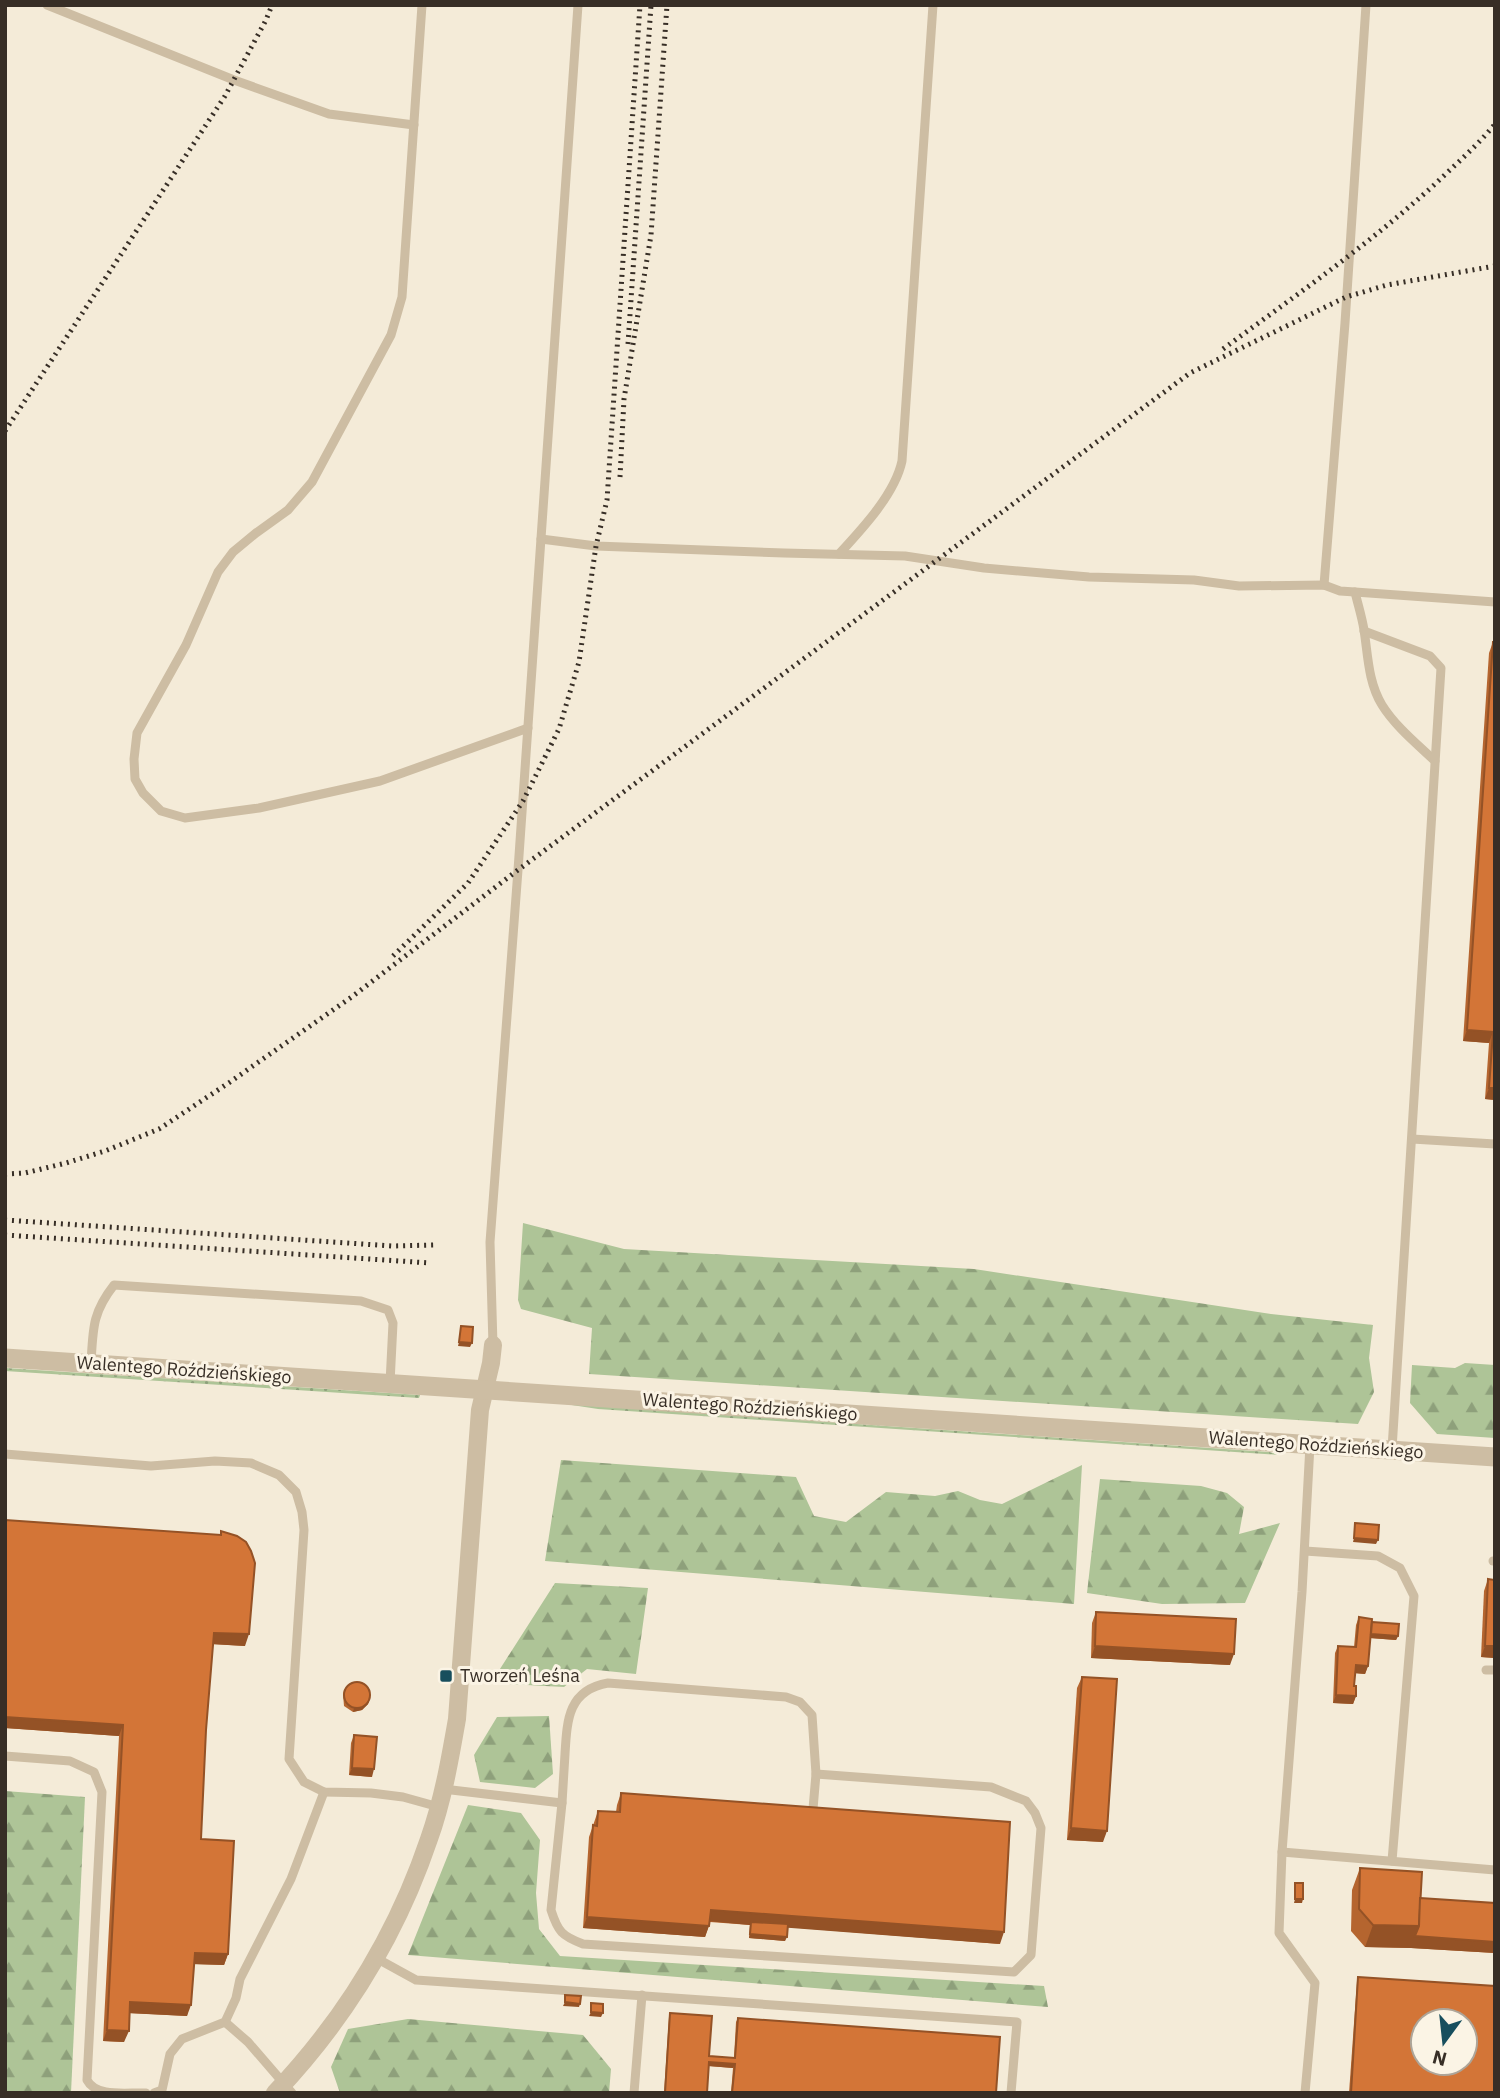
<svg xmlns="http://www.w3.org/2000/svg" width="1500" height="2098" viewBox="0 0 1500 2098" font-family="'IBM Plex Sans',sans-serif">
<defs>
<pattern id="grass-dots" width="8" height="8" patternUnits="userSpaceOnUse" patternTransform="scale(1.75)"><rect width="8" height="8" fill="#aec497"/><path d="M2 2h.1M6 6h.1" fill="none" stroke="#8ea07b" stroke-width="1.8" stroke-linecap="round"/></pattern>
<pattern id="forest-firs" width="22" height="20" patternUnits="userSpaceOnUse" patternTransform="scale(1.75)"><rect width="22" height="20" fill="#aec497"/><path d="M5 1l3.5 6h-7zM16 11l3.5 6h-7z" fill="#8ea07b"/></pattern>
</defs>
<rect width="100%" height="100%" fill="#f4ebd8"/>
<g fill="url(#grass-dots)">
<polygon points="5,1368 420,1395 419,1398 5,1371"/>
<polygon points="565,1404 1269,1452 1280,1455 598,1409"/>
</g>
<g fill="url(#forest-firs)">
<polygon points="523,1223 624,1249 974,1269 1271,1314 1373,1325 1369,1358 1374,1392 1358,1424 589,1374 592,1328 521,1309 518,1300"/>
<polygon points="1465,1363 1495,1365 1495,1438 1437,1434 1410,1403 1412,1365 1455,1368"/>
<polygon points="561,1460 796,1477 814,1516 846,1522 886,1492 935,1496 958,1491 980,1500 1002,1504 1082,1465 1074,1604 545,1561"/>
<polygon points="1100,1479 1201,1486 1227,1493 1244,1507 1239,1534 1280,1523 1245,1603 1162,1604 1087,1593"/>
<polygon points="555,1583 648,1588 636,1674 587,1669 564,1687 491,1683"/>
<polygon points="549,1716 553,1774 535,1788 480,1782 474,1755 497,1717"/>
<polygon points="5,1791 85,1797 71,2093 5,2093"/>
<polygon points="468,1805 521,1813 540,1840 536,1893 539,1929 560,1956 1044,1986 1048,2007 408,1955"/>
<polygon points="408,2019 583,2035 611,2069 609,2093 340,2093 331,2067 348,2029"/>
</g>
<g fill="none" stroke-linecap="round" stroke-linejoin="round">
<g stroke="#cdbda3" stroke-width="9">
<polyline points="47,5 234,80 329,114 414,125"/>
<polyline points="422,5 402,297 391,335 312,482 288,510 256,533 233,552 218,572 186,645 137,733 134,759 135,779 143,793 161,811 185,818 259,808 380,781 528,728"/>
<polyline points="541,539 596,546 784,553 905,556 984,568 1089,577 1194,580 1239,586 1324,585 1340,591 1355,592 1495,602"/>
<path d="M839,554c23,-25 56,-60 63,-93l31,-456"/>
<polyline points="1324,585 1345,323 1366,5"/>
<path d="M1355,592c3,13 7,25 9,38 4,25 4,52 18,75 13,21 35,39 53,56"/>
<polyline points="1364,631 1430,656 1441,668 1392,1449"/>
<polyline points="1412,1139 1495,1144"/>
<polyline points="493,1345 490,1242 518,870 578,5"/>
<path d="M91,1364c2,-35 1,-51 23,-79l247,16 27,9 5,13 -3,60"/>
<polyline points="5,1454 151,1466 215,1461 251,1463 279,1475 296,1492 302,1512 304,1530 289,1759 304,1782 324,1792 371,1793 403,1797 439,1807"/>
<polyline points="1305,1551 1378,1556 1400,1568 1414,1596 1392,1861"/>
<polyline points="1493,1561 1495,1561"/>
<polyline points="1486,1670 1495,1670"/>
<path d="M5,1756l65,5 24,11 8,20 -15,288c9,18 41,12 59,13"/>
<path d="M443,1789l119,14 -11,107c7,22 11,26 32,34l431,28 17,-17 10,-127 -6,-15 -9,-12 -35,-14 -175,-13"/>
<path d="M562,1803c1,-16 2,-33 3,-49 2,-34 3,-64 43,-71l178,14 14,5 12,13 4,59 -3,35"/>
<polyline points="1282,1852 1495,1870"/>
<polyline points="376,1958 416,1980 1017,2022 1011,2093"/>
<polyline points="225,2022 248,2042 292,2093"/>
<polyline points="154,2093 162,2090 170,2054 182,2039 225,2022 236,1998 240,1979 291,1879 324,1792"/>
<polyline points="634,2093 642,1995"/>
<polyline points="1305,2093 1315,1983 1279,1933 1282,1852 1302,1592 1310,1445"/>
</g>
<path stroke="#cdbda3" stroke-width="18" d="M275,2093c69,-73 122,-159 154,-254 14,-39 21,-80 28,-120l23,-309 11,-47 2,-18"/>
<polyline stroke="#cdbda3" stroke-width="19" points="5,1358 1495,1457"/>
<g stroke="#372e26" stroke-width="5" stroke-dasharray="2 5" stroke-linecap="butt">
<polyline points="628,344 651,5"/>
<path d="M1223,349c72,-53 145,-104 211,-164 21,-20 43,-39 61,-61"/>
<polyline points="5,431 225,96 266,20 272,5"/>
<polyline points="620,477 624,399 651,235 667,5"/>
<polyline points="393,956 468,883 523,801 559,729 579,662 596,546 607,500 640,5"/>
<polyline points="5,1174 25,1173 66,1163 105,1151 159,1129 230,1082 353,996 518,870 1190,373 1346,297 1387,285 1495,266"/>
<polyline points="5,1220 392,1246 434,1245"/>
<polyline points="5,1235 430,1263"/>
</g>
</g>
<g fill="#b5652f">
<polygon points="1493,642 1495,1100 1485,1099 1489,1043 1463,1041 1489,653"/>
<polygon points="5,1520 220,1535 221,1531 245,1646 213,1644 206,1730 201,1839 228,1954 224,1965 194,1964 187,2016 130,2013 124,2042 103,2041 119,1736 5,1728"/>
<polygon points="1488,1579 1495,1580 1495,1658 1481,1657 1484,1591"/>
<polygon points="1096,1612 1230,1665 1091,1658 1092,1623"/>
<polygon points="1359,1617 1398,1636 1396,1640 1370,1638 1368,1666 1365,1674 1355,1673 1354,1686 1356,1696 1353,1704 1333,1703 1335,1653 1338,1646 1354,1647 1356,1625"/>
<polygon points="1082,1677 1103,1842 1067,1840 1077,1688"/>
<polygon points="344,1691 369,1700 368,1704 362,1710 353,1712 344,1706 343,1694"/>
<polygon points="354,1735 372,1777 349,1775 351,1743"/>
<polygon points="621,1793 1000,1944 787,1927 785,1941 749,1938 750,1925 710,1922 705,1937 583,1928 589,1837 598,1811 616,1812 617,1805"/>
<polygon points="1360,1868 1420,1898 1495,1903 1495,1953 1411,1948 1365,1947 1351,1931 1352,1890"/>
<polygon points="1358,1977 1495,2093 1349,2093 1357,1981"/>
<polygon points="670,2013 709,2056 734,2058 736,2022 738,2018 996,2093 731,2093 733,2068 709,2066 707,2093 664,2093 669,2017"/>
</g>
<g fill="#945226">
<polygon points="1467,1030 1493,1032 1489,1043 1463,1041"/>
<polygon points="1489,1088 1495,1088 1495,1100 1485,1099"/>
<polygon points="459,1342 472,1343 470,1347 458,1346"/>
<polygon points="1354,1538 1378,1540 1376,1544 1353,1542"/>
<polygon points="214,1633 249,1634 245,1646 210,1644"/>
<polygon points="1371,1634 1398,1636 1396,1640 1370,1638"/>
<polygon points="1095,1646 1234,1654 1230,1665 1091,1658"/>
<polygon points="1485,1646 1495,1646 1495,1658 1481,1657"/>
<polygon points="1356,1665 1368,1666 1365,1674 1353,1673"/>
<polygon points="1336,1695 1356,1696 1353,1704 1333,1703"/>
<polygon points="369,1700 368,1704 362,1710 353,1712 354,1708"/>
<polygon points="5,1717 123,1725 119,1736 5,1728"/>
<polygon points="352,1768 374,1769 372,1777 349,1775"/>
<polygon points="1071,1828 1107,1831 1103,1842 1067,1840"/>
<polygon points="1295,1899 1303,1899 1302,1903 1294,1903"/>
<polygon points="711,1910 1004,1932 1000,1944 751,1925 751,1922 750,1925 707,1921"/>
<polygon points="587,1917 709,1926 705,1937 583,1928"/>
<polygon points="1373,1925 1419,1926 1495,1942 1495,1953 1411,1948 1365,1947"/>
<polygon points="750,1934 787,1937 785,1941 749,1938"/>
<polygon points="195,1953 228,1954 224,1965 191,1964"/>
<polygon points="130,2002 191,2005 187,2016 126,2013"/>
<polygon points="565,2002 580,2004 579,2007 563,2006"/>
<polygon points="591,2012 603,2013 601,2017 589,2016"/>
<polygon points="107,2030 129,2031 124,2042 103,2041"/>
<polygon points="709,2062 735,2064 733,2068 708,2066"/>
</g>
<g fill="#d37537" stroke="#945226" stroke-width="2" fill-rule="evenodd">
<polygon points="1493,642 1495,642 1495,1088 1489,1088 1493,1032 1467,1030"/>
<polygon points="461,1326 473,1327 472,1343 459,1342"/>
<polygon points="5,1520 221,1535 221,1531 237,1536 246,1542 251,1551 255,1563 249,1634 214,1633 206,1730 201,1839 234,1841 228,1954 195,1953 191,2005 130,2002 129,2031 107,2030 123,1725 5,1717"/>
<polygon points="1355,1523 1379,1525 1378,1540 1354,1538"/>
<polygon points="1488,1579 1495,1580 1495,1646 1485,1646"/>
<polygon points="1096,1612 1236,1619 1234,1654 1095,1646"/>
<polygon points="1359,1617 1372,1619 1368,1666 1356,1665 1354,1686 1356,1686 1356,1696 1336,1695 1338,1646 1356,1647"/>
<polygon points="1372,1622 1399,1624 1398,1636 1371,1634"/>
<polygon points="1082,1677 1117,1679 1107,1831 1071,1828"/>
<circle cx="357" cy="1695" r="13"/>
<polygon points="354,1735 377,1737 374,1769 352,1768"/>
<polygon points="621,1793 1010,1822 1004,1932 711,1910 709,1926 587,1917 593,1825 597,1826 598,1811 620,1812"/>
<polygon points="1360,1868 1422,1872 1419,1926 1373,1925 1359,1909"/>
<rect x="1295" y="1883" width="8" height="16"/>
<polygon points="1420,1898 1495,1903 1495,1942 1415,1936 1419,1926"/>
<polygon points="751,1922 788,1924 787,1937 750,1934"/>
<path d="M1358,1977l137,9v107h-144zM1423,2021h42v42h-42z"/>
<polygon points="565,1995 581,1996 580,2004 565,2002"/>
<polygon points="591,2003 603,2004 603,2013 591,2012"/>
<polygon points="670,2013 712,2016 709,2056 735,2058 738,2018 1000,2037 996,2093 732,2093 735,2064 709,2062 707,2093 665,2093"/>
</g>
<rect fill="#174e5d" stroke="#fbf4e5" stroke-width="2.5" x="439" y="1669" width="14" height="14" rx="3.5"/>
<g text-anchor="middle" stroke-width="6" stroke-linejoin="round" paint-order="stroke">
<g font-size="18" fill="#372e26" stroke="#fbf4e5">
<text transform="translate(184 1370) rotate(4)" y="6">Walentego Roździeńskiego</text>
<text transform="translate(750 1407) rotate(4)" y="6">Walentego Roździeńskiego</text>
<text transform="translate(1316 1445) rotate(4)" y="6">Walentego Roździeńskiego</text>
</g>
<g font-size="18" fill="#372e26" stroke="#fbf4e5" text-anchor="start">
<text x="460" y="1682">Tworzeń Leśna</text>
</g>
</g>
<rect width="1500" height="2098" fill="none" stroke="#372e26" stroke-width="14"/>
<g transform="translate(1444 2042) rotate(195)"><circle r="33" fill="#fbf4e5" stroke="#ada599" stroke-width="2"/>
<path d="M0-5L12 26L0 18L-12 26Z" fill="#174e5d"/>
<text y="-10" font-size="19" font-weight="bold" text-anchor="middle" fill="#372e26">N</text>
</g>
</svg>
